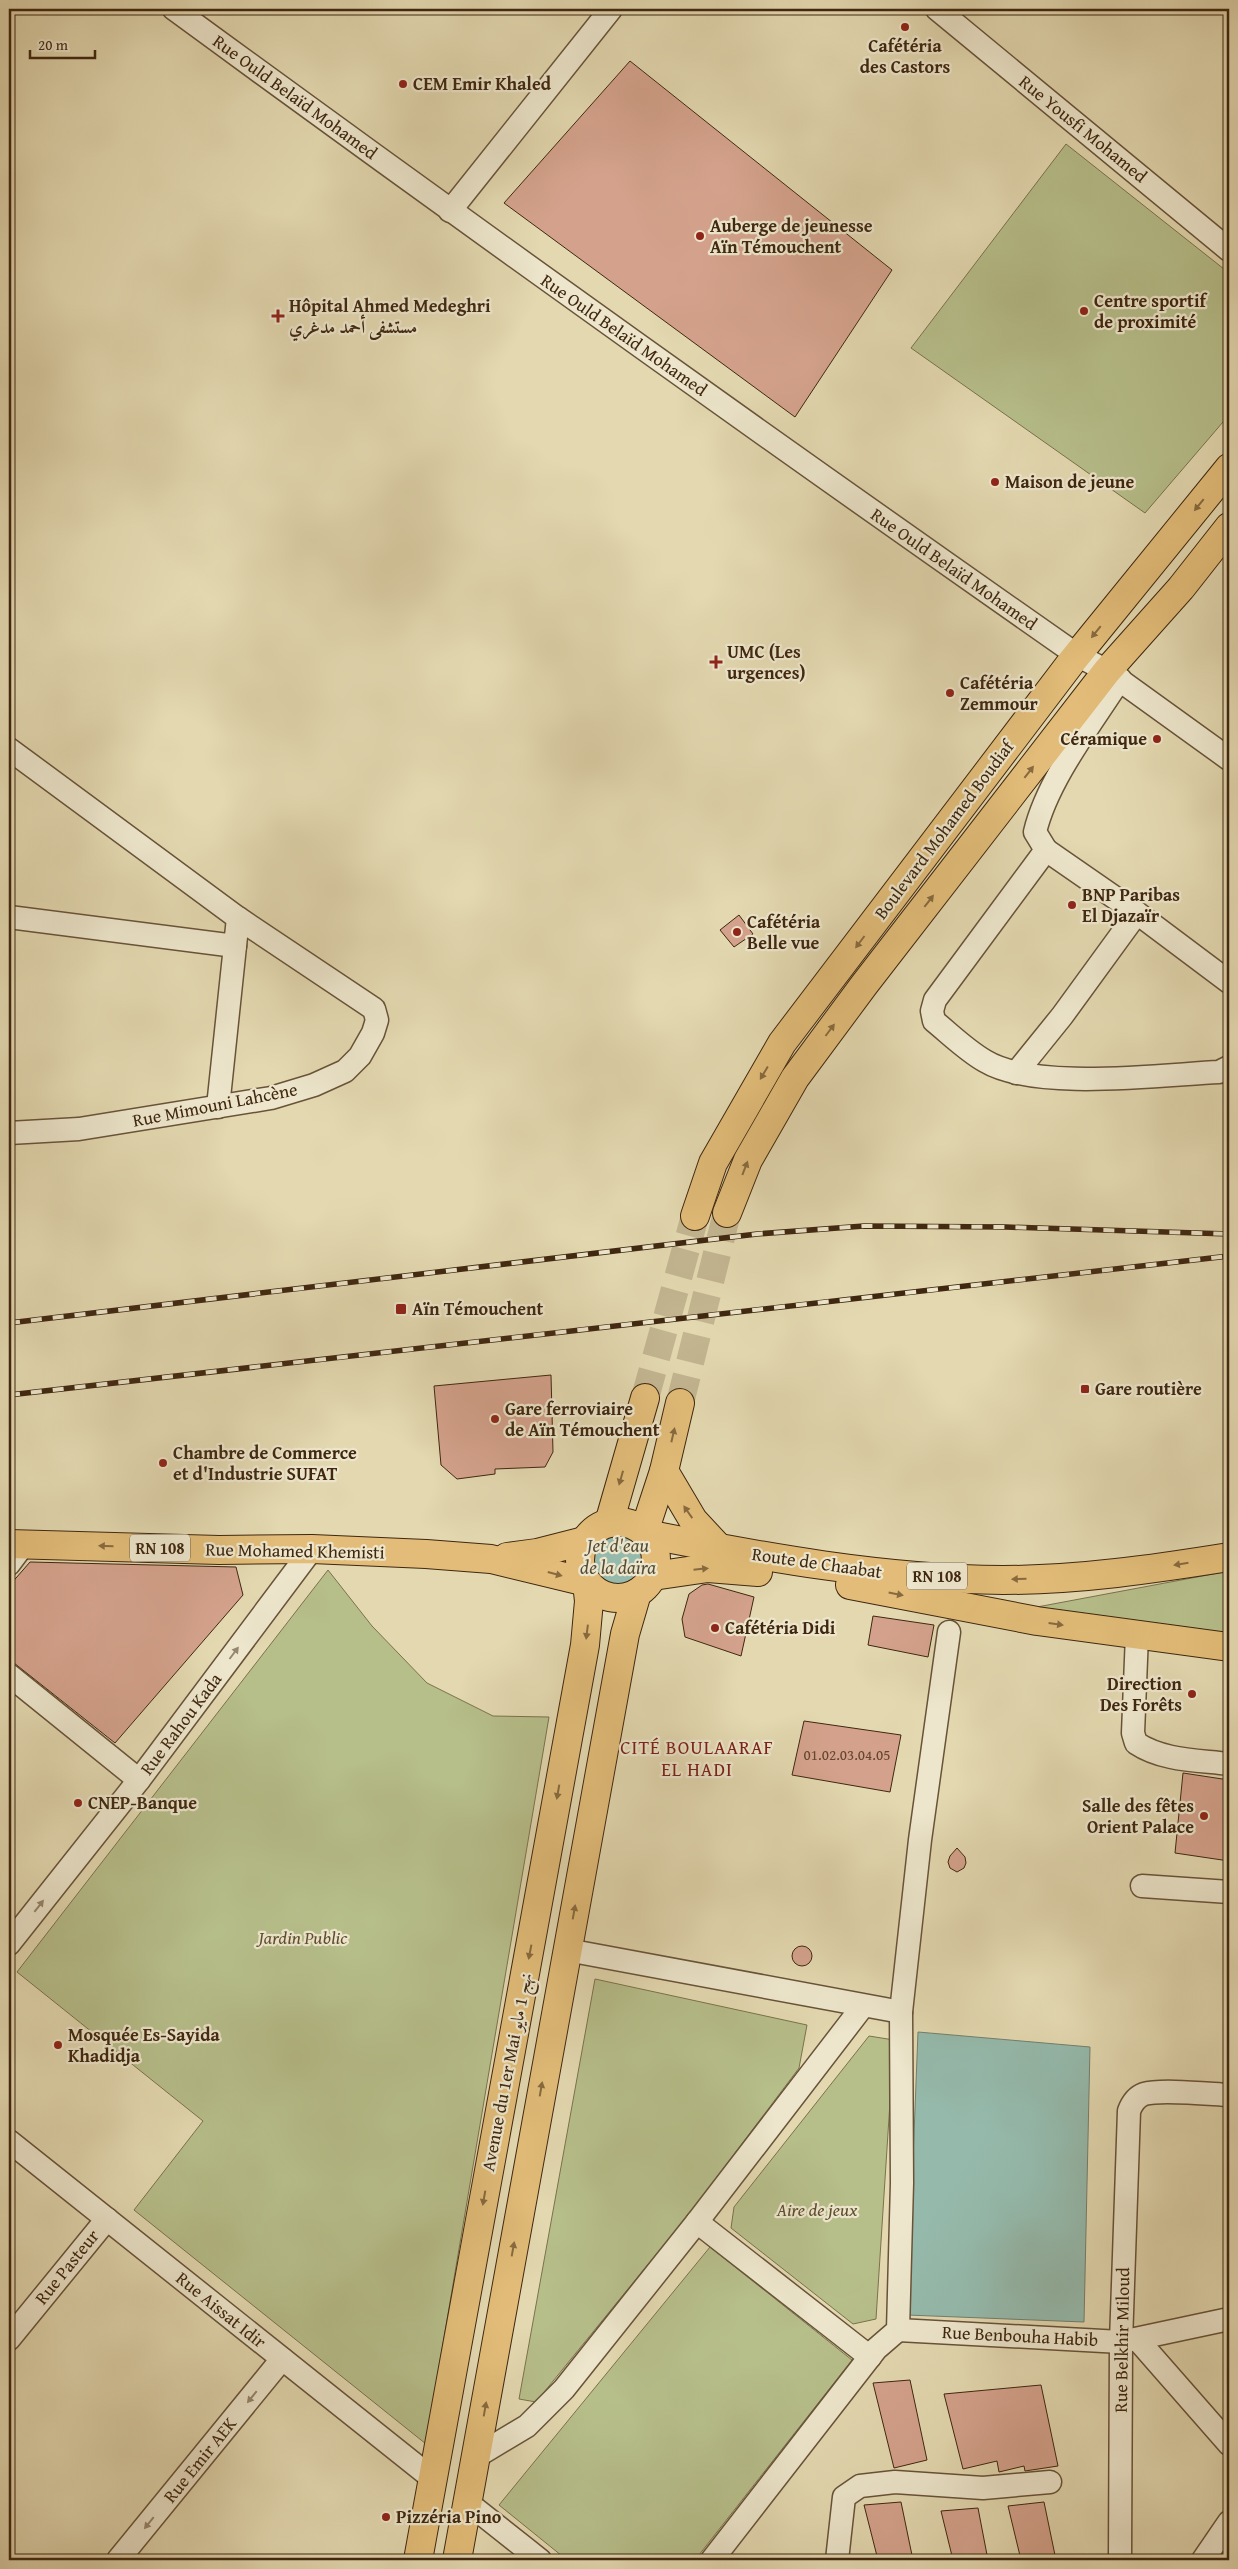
<svg xmlns="http://www.w3.org/2000/svg" width="1238" height="2569" viewBox="0 0 1238 2569" font-family="'Gentium Book Plus',Amiri,serif">
<rect width="100%" height="100%" fill="#e3d8b0"/>
<filter id="stains"><feTurbulence type="fractalNoise" baseFrequency=".004" numOctaves="4"/><feColorMatrix values="0 0 0 0 .2 0 0 0 0 .09 0 0 0 0 .02 0 0 0 .5 -.17"/></filter>
<radialGradient id="worn" r=".72"><stop offset=".6" stop-color="#630" stop-opacity="0"/><stop offset="1" stop-color="#630" stop-opacity=".3"/></radialGradient>
<g fill="#b6be8a" stroke="#7a724d">
<polygon points="1066,144 1229,273 1229,415 1145,513 911,348"/>
<polygon points="328,1570 372,1626 427,1683 493,1716 549,1717 426,2444 134,2210 203,2121 17,1972"/>
<polygon points="1229,1571 1229,1633 1037,1607"/>
<polygon points="595,1979 807,2025 799,2068 689,2214 536,2402 519,2399"/>
<polygon points="869,2036 894,2040 876,2319 853,2324 731,2228 734,2207"/>
<polygon points="710,2247 852,2360 695,2560 567,2560 499,2505"/>
</g>
<g fill="#95baac" stroke="#737f6e">
<circle cx="618" cy="1556" r="29"/>
<polygon points="918,2032 1090,2047 1084,2322 907,2315"/>
</g>
<g fill="#d4a28c" stroke="#3f2710">
<polygon points="630,61 892,270 795,417 504,203"/>
<polygon points="739,915 753,934 734,947 720,930"/>
<polygon points="551,1375 553,1452 545,1467 495,1469 495,1474 457,1479 441,1465 434,1386"/>
<polygon points="30,1562 236,1567 243,1595 115,1743 9,1659 9,1586"/>
<polygon points="708,1584 754,1597 741,1656 685,1637 682,1619 689,1594 702,1585"/>
<polygon points="873,1616 934,1625 928,1657 868,1645"/>
<polygon points="804,1721 901,1735 890,1792 792,1775"/>
<polygon points="1183,1773 1229,1780 1229,1861 1175,1853"/>
<polygon points="957,1848 965,1857 966,1863 964,1868 957,1872 950,1868 948,1862 950,1856"/>
<circle cx="802" cy="1956" r="10"/>
<polygon points="910,2380 927,2460 894,2468 873,2383"/>
<polygon points="1041,2385 1058,2466 1025,2471 1024,2466 999,2472 997,2461 963,2469 944,2394"/>
<polygon points="901,2502 913,2560 878,2560 864,2505"/>
<polygon points="1044,2502 1056,2560 1021,2560 1008,2506"/>
<polygon points="978,2508 988,2560 953,2560 941,2511"/>
</g>
<g fill="none" stroke-linecap="round" stroke-linejoin="round">
<g stroke="#c2b590" stroke-width="28" stroke-dasharray="28 14" stroke-linecap="butt">
<polyline points="645,1398 695,1216"/>
<polyline points="680,1403 727,1213"/>
</g>
<defs>
<g id="minor">
<path d="M174,9c299,219 600,434 903,646l30,16 122,88"/>
<polyline points="937,9 1229,250"/>
<polyline points="450,211 611,9"/>
<path d="M1120,679c-29,45 -73,102 -85,153l11,18 -111,150 -3,11 2,10c16,13 32,29 51,40 50,30 174,14 234,11l10,-5"/>
<polyline points="9,749 238,918 374,1009 377,1020 373,1033 360,1056 345,1071 314,1085 271,1098 79,1129 9,1133"/>
<polyline points="1046,850 1137,913 1229,982"/>
<polyline points="9,917 235,946 238,918"/>
<polyline points="1016,1073 1062,1016 1137,913"/>
<polyline points="218,1107 235,946"/>
<polyline points="9,1564 24,1544"/>
<path d="M1137,1635l-4,98 3,10c27,18 62,17 93,21"/>
<polyline points="9,1675 139,1780"/>
<polyline points="1142,1886 1229,1892"/>
<polyline points="9,1944 139,1780 312,1549"/>
<polyline points="567,1950 901,2012"/>
<polyline points="9,2141 433,2479"/>
<polyline points="697,2222 870,2357"/>
<polyline points="898,2330 1121,2342 1229,2319"/>
<polyline points="9,2339 107,2219"/>
<polyline points="1137,2339 1229,2444"/>
<polyline points="477,2456 527,2426 564,2389 697,2222 863,2006"/>
<polyline points="468,2503 540,2560"/>
<polyline points="118,2560 282,2359"/>
<polyline points="712,2560 876,2349 898,2330 902,2183 901,2012 920,1840 949,1632"/>
<polyline points="837,2560 844,2497 860,2486 895,2482 983,2488 1050,2482"/>
<path d="M1120,2560l1,-218 8,-231c3,-8 7,-14 15,-17 17,-5 65,0 85,1"/>
<polyline points="1203,2560 1229,2522"/>
</g>
<g id="primary">
<polyline points="727,1213 748,1160 795,1078 864,985 1107,671 1181,588 1229,527"/>
<polyline points="695,1216 713,1163 782,1043 1073,660 1229,468"/>
<polyline points="664,1471 693,1520 719,1548"/>
<circle cx="618" cy="1560" r="38"/>
<polyline points="609,1523 645,1398"/>
<polyline points="644,1532 664,1471 680,1403"/>
<path d="M646,1534c117,23 237,45 357,46 76,0 151,-11 226,-23"/>
<polyline points="9,1544 219,1550 312,1549 426,1554 491,1559 586,1582"/>
<polyline points="507,1557 537,1553 584,1541"/>
<polyline points="653,1576 708,1568 758,1572"/>
<polyline points="850,1585 1037,1621 1229,1647"/>
<polyline points="418,2560 585,1645 589,1601 587,1583"/>
<polyline points="457,2560 625,1634 637,1593"/>
</g>
</defs>
<use href="#minor" stroke="#685338" stroke-width="25"/>
<use href="#primary" stroke="#3f2710" stroke-width="30"/>
<use href="#minor" stroke="#ede6cc" stroke-width="22"/>
<use href="#primary" stroke="#e2bc78" stroke-width="28"/>
<defs>
<g id="rail">
<polyline points="9,1323 757,1234 864,1226 1006,1227 1229,1234"/>
<polyline points="9,1395 1229,1256"/>
</g>
</defs>
<use href="#rail" stroke="#3f2710" stroke-width="5.5"/>
<use href="#rail" stroke="#ede6cc" stroke-width="4" stroke-dasharray="11" stroke-linecap="butt"/>
</g>
<defs><path id="oneway-solid" d="M-6-.8H1V-3.2L6.5 0L1 3.2V.8H-6Z" transform="scale(1.25)"/></defs>
<g fill="#886a3f">
<use href="#oneway-solid" transform="translate(1199 505) rotate(129)"/>
<use href="#oneway-solid" transform="translate(1096 632) rotate(129)"/>
<use href="#oneway-solid" transform="translate(1029 772) rotate(-52)"/>
<use href="#oneway-solid" transform="translate(929 901) rotate(-52)"/>
<use href="#oneway-solid" transform="translate(860 942) rotate(127)"/>
<use href="#oneway-solid" transform="translate(830 1030) rotate(-53)"/>
<use href="#oneway-solid" transform="translate(764 1073) rotate(121)"/>
<use href="#oneway-solid" transform="translate(745 1168) rotate(-69)"/>
<use href="#oneway-solid" transform="translate(673 1435) rotate(-77)"/>
<use href="#oneway-solid" transform="translate(621 1478) rotate(106)"/>
<use href="#oneway-solid" transform="translate(688 1512) rotate(-125)"/>
<use href="#oneway-solid" transform="translate(106 1546) rotate(-178)"/>
<use href="#oneway-solid" transform="translate(1181 1564) rotate(171)"/>
<use href="#oneway-solid" transform="translate(701 1569) rotate(-6)"/>
<use href="#oneway-solid" transform="translate(555 1574) rotate(15)"/>
<use href="#oneway-solid" transform="translate(1019 1579) rotate(178)"/>
<use href="#oneway-solid" transform="translate(896 1594) rotate(11)"/>
<use href="#oneway-solid" transform="translate(1056 1624) rotate(8)"/>
<use href="#oneway-solid" transform="translate(587 1632) rotate(97)"/>
<use href="#oneway-solid" transform="translate(558 1792) rotate(100)"/>
<use href="#oneway-solid" transform="translate(574 1912) rotate(-80)"/>
<use href="#oneway-solid" transform="translate(530 1952) rotate(101)"/>
<use href="#oneway-solid" transform="translate(541 2089) rotate(-80)"/>
<use href="#oneway-solid" transform="translate(484 2198) rotate(100)"/>
<use href="#oneway-solid" transform="translate(513 2249) rotate(-80)"/>
<use href="#oneway-solid" transform="translate(485 2409) rotate(-80)"/>
</g>
<g fill="#96866e">
<use href="#oneway-solid" transform="translate(234 1653) rotate(-53)"/>
<use href="#oneway-solid" transform="translate(39 1906) rotate(-52)"/>
<use href="#oneway-solid" transform="translate(252 2397) rotate(129)"/>
<use href="#oneway-solid" transform="translate(149 2523) rotate(129)"/>
</g>
<g fill="#8f2418" stroke="#ede6cc" stroke-width="2">
<circle cx="905" cy="27" r="5"/>
<circle cx="403" cy="84" r="5"/>
<circle cx="700" cy="236" r="5"/>
<circle cx="1084" cy="311" r="5"/>
<path d="M275.5 308.5h5v5h5v5h-5v5h-5v-5h-5v-5h5z"/>
<circle cx="995" cy="482" r="5"/>
<path d="M713.5 654.5h5v5h5v5h-5v5h-5v-5h-5v-5h5z"/>
<circle cx="950" cy="693" r="5"/>
<circle cx="1157" cy="739" r="5"/>
<circle cx="1072" cy="905" r="5"/>
<circle cx="737" cy="932" r="5"/>
<rect x="395" y="1303" width="12" height="12" rx="2.5"/>
<rect x="1080" y="1384" width="10" height="10" rx="2.5"/>
<circle cx="495" cy="1419" r="5"/>
<circle cx="163" cy="1463" r="5"/>
<circle cx="715" cy="1628" r="5"/>
<circle cx="1192" cy="1694" r="5"/>
<circle cx="78" cy="1803" r="5"/>
<circle cx="1204" cy="1816" r="5"/>
<circle cx="58" cy="2045" r="5"/>
<circle cx="386" cy="2517" r="5"/>
</g>
<g text-anchor="middle" stroke-width="4.5" stroke-linejoin="round" paint-order="stroke">
<g font-size="15" fill="#64462f">
<text x="847" y="1760">01.02.03.04.05</text>
</g>
<g fill="#ede6cc" stroke="#736048" stroke-width="1">
<rect x="130" y="1534.5" width="60" height="27" rx="4"/>
<rect x="907" y="1562.5" width="60" height="27" rx="4"/>
</g>
<g font-size="16" font-weight="bold" fill="#3f2710">
<text x="160" y="1554">RN 108</text>
<text x="937" y="1582">RN 108</text>
</g>
<g font-size="18" font-weight="bold" fill="#3f2710" stroke="#ede6cc" text-anchor="start">
<text x="905" y="52" text-anchor="middle">Cafétéria<tspan x="905" dy="21">des Castors</tspan></text>
<text x="413" y="90">CEM Emir Khaled</text>
<text x="710" y="232">Auberge de jeunesse<tspan x="710" dy="21">Aïn Témouchent</tspan></text>
<text x="1094" y="307">Centre sportif<tspan x="1094" dy="21">de proximité</tspan></text>
<text x="289" y="312">Hôpital Ahmed Medeghri<tspan x="289" dy="21">مستشفى أحمد مدغري</tspan></text>
<text x="1005" y="488">Maison de jeune</text>
<text x="727" y="658">UMC (Les<tspan x="727" dy="21">urgences)</tspan></text>
<text x="960" y="689">Cafétéria<tspan x="960" dy="21">Zemmour</tspan></text>
<text x="1147" y="745" text-anchor="end">Céramique</text>
<text x="1082" y="901">BNP Paribas<tspan x="1082" dy="21">El Djazaïr</tspan></text>
<text x="747" y="928">Cafétéria<tspan x="747" dy="21">Belle vue</tspan></text>
<text x="412" y="1315">Aïn Témouchent</text>
<text x="1095" y="1395">Gare routière</text>
<text x="505" y="1415">Gare ferroviaire<tspan x="505" dy="21">de Aïn Témouchent</tspan></text>
<text x="173" y="1459">Chambre de Commerce<tspan x="173" dy="21">et d'Industrie SUFAT</tspan></text>
<text x="725" y="1634">Cafétéria Didi</text>
<text x="1182" y="1690" text-anchor="end">Direction<tspan x="1182" dy="21">Des Forêts</tspan></text>
<text x="88" y="1809">CNEP-Banque</text>
<text x="1194" y="1812" text-anchor="end">Salle des fêtes<tspan x="1194" dy="21">Orient Palace</tspan></text>
<text x="68" y="2041">Mosquée Es-Sayida<tspan x="68" dy="21">Khadidja</tspan></text>
<text x="396" y="2523">Pizzéria Pino</text>
</g>
<g font-size="18" fill="#3f2710" stroke="#ede6cc">
<text transform="translate(295 97) rotate(36)" y="6">Rue Ould Belaïd Mohamed</text>
<text transform="translate(1083 129) rotate(39)" y="6">Rue Yousfi Mohamed</text>
<text transform="translate(624 335) rotate(35)" y="6">Rue Ould Belaïd Mohamed</text>
<text transform="translate(954 569) rotate(35)" y="6">Rue Ould Belaïd Mohamed</text>
<text transform="translate(944 830) rotate(-53)" y="6">Boulevard Mohamed Boudiaf</text>
<text transform="translate(215 1105) rotate(-11)" y="6">Rue Mimouni Lahcène</text>
<text transform="translate(295 1551) rotate(1)" y="6">Rue Mohamed Khemisti</text>
<text transform="translate(817 1563) rotate(8)" y="6">Route de Chaabat</text>
<text transform="translate(181 1724) rotate(-53)" y="6">Rue Rahou Kada</text>
<text transform="translate(507 2072) rotate(-79)" y="6">Avenue du 1er Mai نهج 1 مايو</text>
<text transform="translate(67 2267) rotate(-51)" y="6">Rue Pasteur</text>
<text transform="translate(221 2310) rotate(39)" y="6">Rue Aissat Idir</text>
<text transform="translate(1020 2336) rotate(3)" y="6">Rue Benbouha Habib</text>
<text transform="translate(1122 2340) rotate(-89)" y="6">Rue Belkhir Miloud</text>
<text transform="translate(200 2460) rotate(-51)" y="6">Rue Emir AEK</text>
</g>
<g font-size="18" font-style="italic" fill="#5d4d2e" stroke="#ede6cc">
<text x="303" y="1944">Jardin Public</text>
<text x="817" y="2216">Aire de jeux</text>
</g>
<g font-size="19" font-style="italic" fill="#544c37" stroke="#ede6cc">
<text x="618" y="1552">Jet d'eau<tspan x="618" dy="22">de la daïra</tspan></text>
</g>
<g font-size="19" letter-spacing="1" fill="#7a1f14" stroke="#ede6cc">
<text x="697" y="1754">CITÉ BOULAARAF<tspan x="697" dy="22">EL HADI</tspan></text>
</g>
</g>
<rect width="1238" height="2569" fill="none" stroke="#e3d8b0" stroke-width="30"/>
<rect x="10" y="10" width="1218" height="2549" fill="none" stroke="#3f2710" stroke-width="2.5"/>
<rect x="15" y="15" width="1208" height="2539" fill="none" stroke="#3f2710"/>
<path d="M30 50v8h65v-8" fill="none" stroke="#3f2710" stroke-width="2.5"/>
<text x="38" y="50" font-size="15" fill="#3f2710" stroke="#ede6cc" stroke-width="4" paint-order="stroke">20 m</text>
<rect width="100%" height="100%" filter="url(#stains)"/>
<rect width="100%" height="100%" fill="url(#worn)"/>
</svg>
